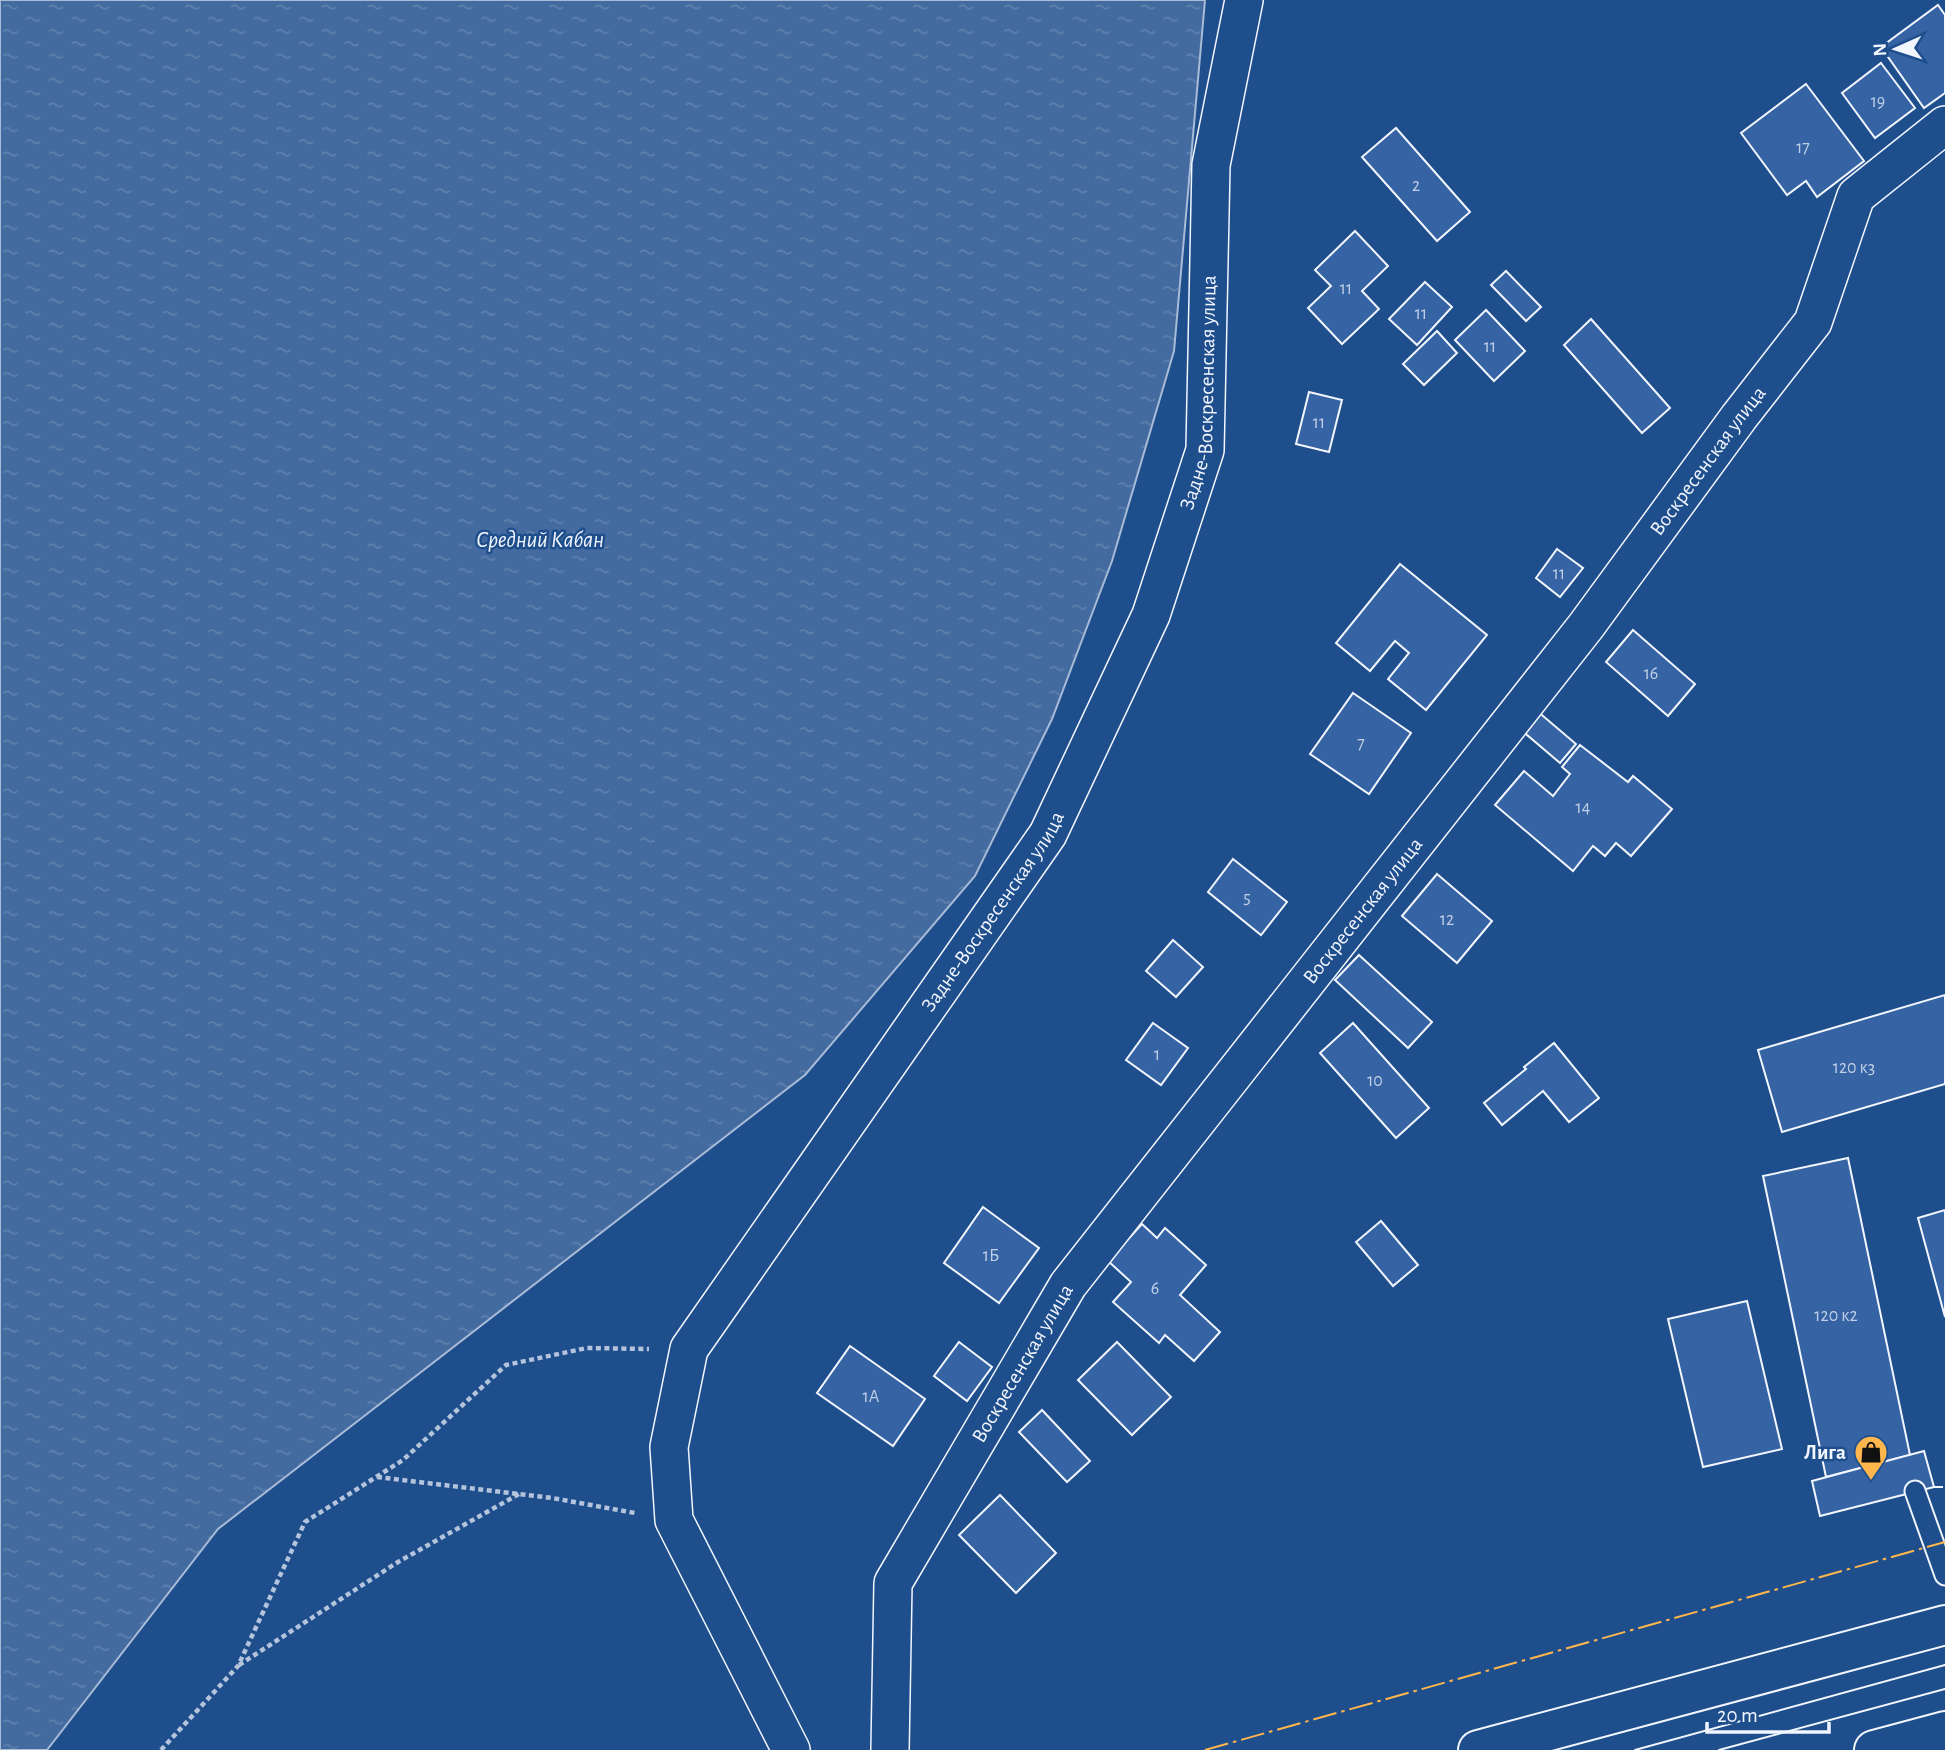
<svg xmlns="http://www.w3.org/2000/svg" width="1945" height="1750" viewBox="0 0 1945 1750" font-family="'Alegreya Sans',sans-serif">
<defs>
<pattern id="water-ripples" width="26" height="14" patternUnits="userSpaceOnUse" patternTransform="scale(1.75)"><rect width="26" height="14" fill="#446ba0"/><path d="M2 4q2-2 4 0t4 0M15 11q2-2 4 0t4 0" fill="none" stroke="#5f81ae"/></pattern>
</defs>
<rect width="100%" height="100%" fill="#1f4e8c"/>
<polygon fill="url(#water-ripples)" stroke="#a8bbd7" stroke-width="2" points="0,0 1205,0 1174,351 1112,561 1052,719 975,876 805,1075 218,1529 47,1750 0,1750"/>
<g fill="#3563a3" stroke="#f2f6ff" stroke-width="2">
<polygon points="1938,5 1945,15 1945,93 1924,108 1881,47"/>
<polygon points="1881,63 1915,108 1875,138 1842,93"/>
<polygon points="1806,84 1864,161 1817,197 1806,181 1787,195 1741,133"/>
<polygon points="1396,128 1470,212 1437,241 1362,157"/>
<polygon points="1355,231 1388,266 1362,291 1379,309 1342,344 1308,308 1331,286 1315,270"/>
<polygon points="1506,271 1541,307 1526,321 1491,285"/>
<polygon points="1425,282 1452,307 1417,345 1389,319"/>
<polygon points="1486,310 1525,351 1494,381 1455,340"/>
<polygon points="1591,319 1670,408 1642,433 1564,345"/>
<polygon points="1437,331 1457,353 1424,385 1403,364"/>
<polygon points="1309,392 1342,400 1329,452 1296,444"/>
<polygon points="1557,549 1583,568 1560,597 1536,578"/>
<polygon points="1400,564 1487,635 1426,710 1388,679 1409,653 1395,641 1370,671 1336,643"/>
<polygon points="1633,630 1695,684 1668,716 1606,662"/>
<polygon points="1353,693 1411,733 1369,794 1310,754"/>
<polygon points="1536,710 1576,744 1560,763 1520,729"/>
<polygon points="1580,745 1628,782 1633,776 1672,809 1631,856 1616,843 1605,856 1593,846 1573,871 1495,805 1524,771 1553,796 1570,774 1562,767"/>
<polygon points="1233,859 1287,902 1261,935 1208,892"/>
<polygon points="1437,874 1492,921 1457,963 1402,916"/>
<polygon points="1173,940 1203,967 1176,997 1146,971"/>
<polygon points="1359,955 1432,1022 1408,1048 1335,980"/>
<polygon points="1945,995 1945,1084 1782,1132 1758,1050"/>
<polygon points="1153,1023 1188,1048 1161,1085 1126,1060"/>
<polygon points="1353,1023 1429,1108 1396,1138 1320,1053"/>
<polygon points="1554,1043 1599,1098 1569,1122 1543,1091 1502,1125 1484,1103 1526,1069 1524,1067"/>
<polygon points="1848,1158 1910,1455 1826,1477 1763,1176"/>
<polygon points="983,1207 1039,1248 999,1303 944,1263"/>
<polygon points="1945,1210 1945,1317 1918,1218"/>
<polygon points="1381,1221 1418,1265 1393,1286 1356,1242"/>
<polygon points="1142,1224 1157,1238 1165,1228 1206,1265 1180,1295 1220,1332 1194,1361 1165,1335 1159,1343 1113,1302 1131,1282 1108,1261"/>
<polygon points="1747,1301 1782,1449 1703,1467 1668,1319"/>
<polygon points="959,1342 992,1367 967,1401 934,1376"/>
<polygon points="1117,1342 1171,1397 1132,1435 1078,1380"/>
<polygon points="850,1346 925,1399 893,1446 817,1393"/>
<polygon points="1042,1410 1090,1461 1067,1482 1019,1432"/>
<polygon points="1924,1451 1934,1487 1820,1516 1812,1481"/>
<polygon points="1000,1495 1056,1553 1016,1593 959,1535"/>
</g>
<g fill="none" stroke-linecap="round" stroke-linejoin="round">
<defs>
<polyline id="lane" points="1915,1491 1945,1575"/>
<g id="street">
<path id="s1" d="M791,1750l-117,-230 -5,-73 20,-98 359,-515 103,-219 54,-165 6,-285 33,-165"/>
<path id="s2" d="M890,1750l3,-167 175,-298 518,-659 153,-209 74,-95 43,-126 89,-71"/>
</g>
<g id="secondary">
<polyline points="1478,1750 1945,1625"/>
<polyline points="1874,1750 1945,1731"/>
</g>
</defs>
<use href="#lane" stroke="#f2f6ff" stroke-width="23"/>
<use href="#street" stroke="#f2f6ff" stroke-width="40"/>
<use href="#secondary" stroke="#f2f6ff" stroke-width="42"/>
<g stroke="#b3c4dc" stroke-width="4.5" stroke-dasharray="5 3.5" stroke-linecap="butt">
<polyline points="377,1477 552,1498 635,1513"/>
<polyline points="239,1665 398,1562 519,1494"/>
<polyline points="161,1750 238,1666 305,1522 403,1460 506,1365 587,1348 649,1349"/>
</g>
<use href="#lane" stroke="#1f4e8c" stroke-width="19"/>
<use href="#street" stroke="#1f4e8c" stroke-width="37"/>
<use href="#secondary" stroke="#1f4e8c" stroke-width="38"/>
<g stroke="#f2f6ff" stroke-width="2">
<polyline points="1635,1750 1945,1665"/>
<polyline points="1719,1750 1945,1689"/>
</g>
<polyline stroke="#f2f6ff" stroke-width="2" stroke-dasharray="9 3.5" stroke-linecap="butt" points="1934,1487 1945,1487"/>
<polyline stroke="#ffb74d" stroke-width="2" stroke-dasharray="24 5 3.5 5" stroke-linecap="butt" points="1205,1750 1945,1542"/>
</g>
<defs>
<symbol id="shop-pin" viewBox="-11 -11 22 30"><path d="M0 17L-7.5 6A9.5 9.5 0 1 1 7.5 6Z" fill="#ffb74d" stroke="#1f4e8c"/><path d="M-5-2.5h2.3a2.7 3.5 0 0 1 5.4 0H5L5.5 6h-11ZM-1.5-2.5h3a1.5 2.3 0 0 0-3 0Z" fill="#111"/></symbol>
</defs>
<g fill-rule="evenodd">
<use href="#shop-pin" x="1852" y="1433" width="38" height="52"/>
</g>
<g text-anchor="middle" stroke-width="5" stroke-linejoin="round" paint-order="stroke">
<g font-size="18" fill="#c3d1e8">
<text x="1878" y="107">19</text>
<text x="1803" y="153">17</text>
<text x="1416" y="191">2</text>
<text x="1346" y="294">11</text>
<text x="1421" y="319">11</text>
<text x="1490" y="352">11</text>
<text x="1319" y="428">11</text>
<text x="1559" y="579">11</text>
<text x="1651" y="679">16</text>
<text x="1361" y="749">7</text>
<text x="1583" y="813">14</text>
<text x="1247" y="903">5</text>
<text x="1447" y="925">12</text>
<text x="1157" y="1060">1</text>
<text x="1854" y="1073">120 к3</text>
<text x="1375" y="1086">10</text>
<text x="991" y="1261">1Б</text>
<text x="1155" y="1294">6</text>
<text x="1836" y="1321">120 к2</text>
<text x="871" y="1402">1А</text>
</g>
<g font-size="21" fill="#f2f6ff" stroke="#1f4e8c">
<text dy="7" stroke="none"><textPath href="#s1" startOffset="1531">Задне-Воскресенская улица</textPath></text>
<text dy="7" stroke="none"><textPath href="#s2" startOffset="1556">Воскресенская улица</textPath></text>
<text dy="7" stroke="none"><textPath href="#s1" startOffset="964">Задне-Воскресенская улица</textPath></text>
<text dy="7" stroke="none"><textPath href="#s2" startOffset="989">Воскресенская улица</textPath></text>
<text dy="7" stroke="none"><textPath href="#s2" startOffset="422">Воскресенская улица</textPath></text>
</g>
<g font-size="21" font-weight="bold" fill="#f2f6ff" stroke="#1f4e8c" text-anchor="end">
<text x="1846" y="1459">Лига</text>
</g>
<g font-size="23" font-style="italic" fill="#f2f6ff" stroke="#1f4e8c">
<text x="540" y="547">Средний Кабан</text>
</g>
</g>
<g transform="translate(1896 49) rotate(267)" stroke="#1f4e8c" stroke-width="5" paint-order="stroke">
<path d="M0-5L12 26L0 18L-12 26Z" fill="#f2f6ff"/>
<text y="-10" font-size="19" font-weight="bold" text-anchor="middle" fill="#f2f6ff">N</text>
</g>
<path d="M1707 1722v10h122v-10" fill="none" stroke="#f2f6ff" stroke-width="3.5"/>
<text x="1717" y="1722" font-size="21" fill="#f2f6ff" stroke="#1f4e8c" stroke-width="5" paint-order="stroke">20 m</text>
</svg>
